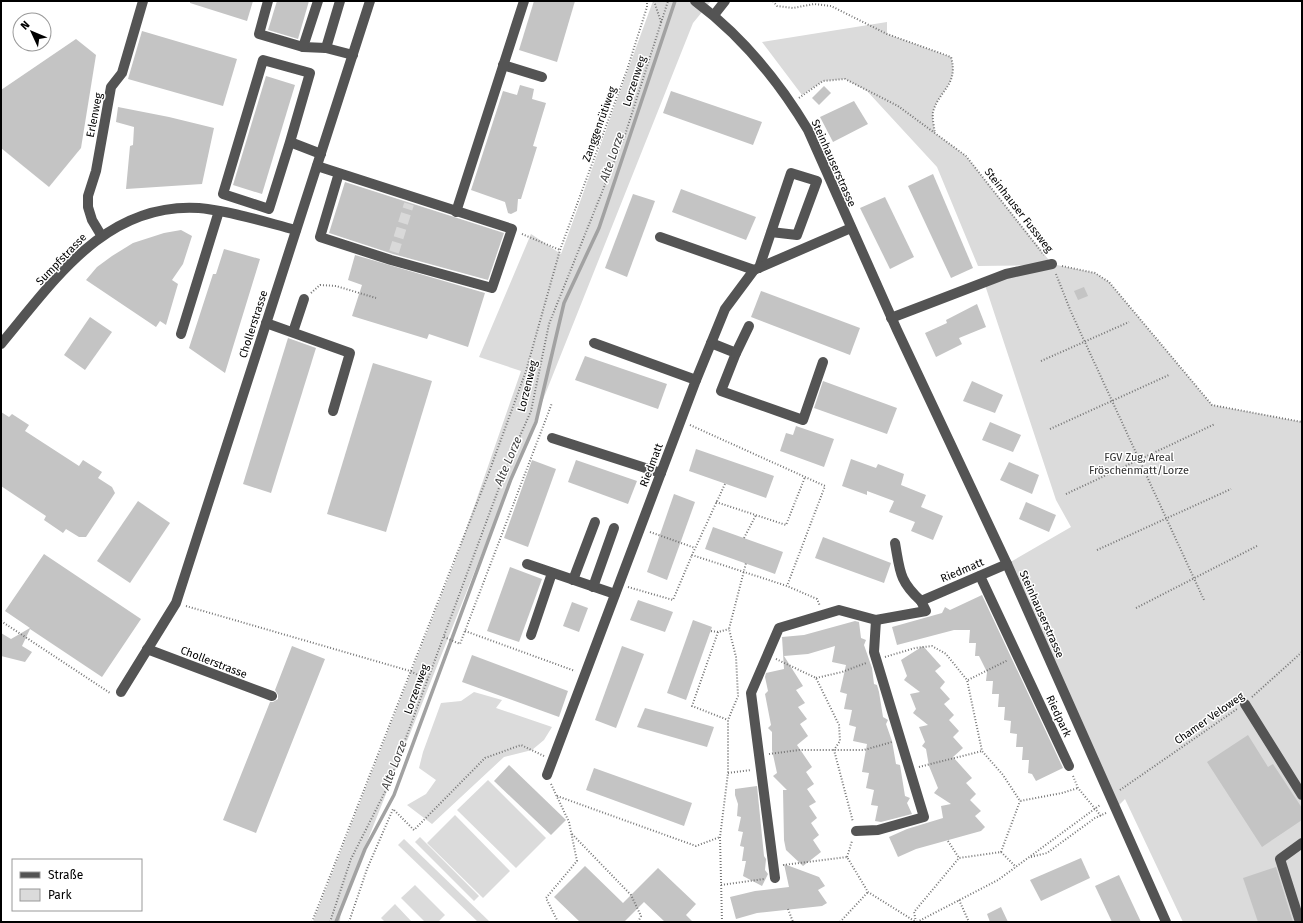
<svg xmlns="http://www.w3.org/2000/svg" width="1303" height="923" viewBox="0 0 1303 923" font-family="'Fira Sans',sans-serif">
<rect width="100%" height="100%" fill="#fff"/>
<g fill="#dbdbdb">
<polygon points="653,1 711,1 693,23 341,907 340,922 313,922 457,556 521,371 479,357 531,234 561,254"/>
<path d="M887,22v12l64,23c8,28 -12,33 -18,55 -1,6 1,15 2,21l31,23 86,108 43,9 14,9 103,123 90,17v500h-119l-58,-123 -10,10 -108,-245 64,-37 -15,-27 -72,-218 65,-17 -71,1 -41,-99 -70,-76 -22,-12 -22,2 -21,14 -40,-53z"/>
<polygon points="474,692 502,700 496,708 552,727 544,740 532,750 504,757 432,824 407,805 426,794 436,780 419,768 423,752 441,703 461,701"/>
<polygon points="488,780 546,838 516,868 457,810"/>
<polygon points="455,815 510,871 483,898 427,843"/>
<polygon points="420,837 479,896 474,901 415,842"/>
<polygon points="404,839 490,922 478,922 398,845"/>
<polygon points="415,885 445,915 438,922 425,922 401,898"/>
<polygon points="395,904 412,922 385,922 381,918"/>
</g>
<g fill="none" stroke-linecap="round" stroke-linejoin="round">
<polyline stroke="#a2a2a2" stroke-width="3.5" points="336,922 365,849 394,795 511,479 536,422 564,303 599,228 675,1"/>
</g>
<g fill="#c4c4c4">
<polygon points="190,1 253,1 247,21 190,3"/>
<polygon points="277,1 309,1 298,39 268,30"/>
<polygon points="534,1 575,1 557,62 519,50"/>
<polygon points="142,31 237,59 223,106 128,79"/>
<polygon points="76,39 96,55 81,148 49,187 1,148 1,90"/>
<polygon points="266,76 295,85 262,194 233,185"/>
<polygon points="520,85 534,89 532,99 546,103 533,146 537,147 521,199 518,199 517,211 511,214 508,213 505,202 471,190 503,91 517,95"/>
<polygon points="824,86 831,93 819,105 812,98"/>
<polygon points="671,91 762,122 753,145 663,113"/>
<polygon points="854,101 868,124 833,142 820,117"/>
<polygon points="118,107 169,117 214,128 202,184 126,189 130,146 133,145 134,127 116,122"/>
<polygon points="933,174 973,268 951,278 908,186"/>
<polygon points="345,182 504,233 488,280 393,254 329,233"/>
<polygon points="681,189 756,217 746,240 672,212"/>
<polygon points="633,194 655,201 627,277 605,268"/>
<polygon points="885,197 914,257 890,269 860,208"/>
<polygon points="181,230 192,236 183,264 172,280 178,284 166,325 160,321 156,327 86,280 97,267 112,256 133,243 164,233"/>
<polygon points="224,249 260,259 225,373 189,348 213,274 216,274"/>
<polygon points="355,255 485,293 468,347 429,334 427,339 352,316 362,285 348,280"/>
<polygon points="1084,287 1088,296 1078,300 1074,291"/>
<polygon points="761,291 860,328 850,355 751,317"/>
<polygon points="977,304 986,327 959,338 962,344 936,357 925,333 947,323 946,320"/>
<polygon points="90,317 112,332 85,370 64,355"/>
<polygon points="288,338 316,348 271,493 243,484"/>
<polygon points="585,356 667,384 658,409 575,380"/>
<polygon points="373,363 432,381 386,532 327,514"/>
<polygon points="823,381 897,408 887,434 814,408"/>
<polygon points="972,381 1003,395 995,413 963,401"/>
<polygon points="1,412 9,417 12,414 29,425 25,431 79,466 83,460 102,472 98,478 112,487 115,493 86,537 79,537 66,529 63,533 44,520 46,516 1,486"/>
<polygon points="990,422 1021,435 1013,452 982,440"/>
<polygon points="796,426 834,439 824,467 780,451 786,433 793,435"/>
<polygon points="696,449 774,476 766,498 689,471"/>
<polygon points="851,459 876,468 878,464 904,474 901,485 926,495 921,507 943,516 933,540 911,531 915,522 889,512 894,501 867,491 867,495 842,486"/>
<polygon points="532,460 556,469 528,547 504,538"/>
<polygon points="576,460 637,481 628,504 568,482"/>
<polygon points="1009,462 1039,475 1032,494 1000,480"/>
<polygon points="674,494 695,502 667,580 647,572"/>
<polygon points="138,501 170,523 130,583 97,561"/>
<polygon points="1026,502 1056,515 1049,532 1019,519"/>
<polygon points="713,527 783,552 775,574 705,549"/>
<polygon points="823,537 891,563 884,583 815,558"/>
<polygon points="44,554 141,619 102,677 30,629 22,646 32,652 25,662 1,656 1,633 11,639 30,628 5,611"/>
<polygon points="510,567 542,579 519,642 487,631"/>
<polygon points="982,595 1063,768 1036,781 1032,774 1028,773 1029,760 1022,760 1023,747 1016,747 1017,734 1010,733 1011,721 1004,720 1005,707 998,707 999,694 992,694 993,681 986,681 987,672 979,656 975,656 976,643 969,643 970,630 954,630 897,645 892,627 942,613 945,607 950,610"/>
<polygon points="638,600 673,612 665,632 630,620"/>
<polygon points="572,602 588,608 579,632 563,626"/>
<polygon points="693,620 712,627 686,700 667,693"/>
<polygon points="855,621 859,622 861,638 866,640 864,645 872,668 874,684 877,685 879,692 883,717 888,720 886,724 892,741 896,764 900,765 905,796 910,798 907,803 912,814 881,822 875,821 878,806 871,805 874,790 866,788 869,773 862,772 867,744 853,741 856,727 849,725 852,710 844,709 847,694 840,692 846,665 832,662 835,646 808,654 784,656 803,686 796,690 805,703 798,707 807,719 800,724 808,736 797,745 812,767 806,772 814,784 807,789 816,802 809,806 817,818 811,823 819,835 813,840 821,852 803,866 786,850 784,840 783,790 787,790 773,776 777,773 772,750 772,732 768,728 771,725 765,694 768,691 765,677 766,673 784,669 782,637 804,635"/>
<polygon points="292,646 325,659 256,833 223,820 270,702 273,702 278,699 278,695 275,690"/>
<polygon points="622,646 644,654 616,728 595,720"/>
<polygon points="923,646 941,666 935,671 945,682 940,688 950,699 944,704 954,715 949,720 959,731 953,737 963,748 953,757 972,778 966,783 976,794 970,800 981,811 975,816 985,827 981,831 916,849 898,857 889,837 907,829 943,818 941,806 951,804 934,793 938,788 929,766 926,749 922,746 925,742 919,727 928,725 913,713 916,709 910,694 920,692 904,680 907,676 901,660"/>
<polygon points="472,655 568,691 559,717 462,682"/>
<polygon points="645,708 714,727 707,747 637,727"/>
<polygon points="1248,735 1268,767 1273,764 1302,808 1302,820 1262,847 1207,762"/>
<polygon points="509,765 566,820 551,835 494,781"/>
<polygon points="594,768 692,803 684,826 586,790"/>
<polygon points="757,786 764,856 766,859 765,870 768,874 762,886 743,876 746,861 742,861 744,847 740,846 743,832 738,831 741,817 737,816 738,804 735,795 735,789"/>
<polygon points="1081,858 1090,878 1041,901 1030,880"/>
<polygon points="784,864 819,877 825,886 818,890 827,903 822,906 757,913 736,919 730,897 755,891 789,887"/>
<polygon points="585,866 623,903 658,868 696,904 686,915 693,922 665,922 644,902 624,922 580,922 554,897"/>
<polygon points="1276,867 1293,922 1258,922 1243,878"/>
<polygon points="1119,875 1141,922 1112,922 1095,886"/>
<polygon points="1001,907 1008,922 990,922 987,914"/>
</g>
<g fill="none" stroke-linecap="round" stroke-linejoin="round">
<polyline stroke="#d9d9d9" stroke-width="10" stroke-dasharray="10 5" stroke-linecap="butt" points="394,252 409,204"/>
<g stroke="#767676" stroke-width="2" stroke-dasharray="1 2" stroke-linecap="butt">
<polyline points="654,1 661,22"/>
<path d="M773,1l4,5 16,2 21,-4 17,2 56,28 64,23c8,28 -12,33 -18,55 -1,6 1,15 2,21"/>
<polyline points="799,98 823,81 845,79 898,106 966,156 1044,255"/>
<polyline points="522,234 560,250"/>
<polyline points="1062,266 1095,273 1109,282 1212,405 1302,422"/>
<polyline points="1056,274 1071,312 1204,600"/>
<polyline points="311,293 320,285 336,286 376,298"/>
<polyline points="1041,361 1129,322"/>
<polyline points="690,425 825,486 787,586"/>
<polyline points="1050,429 1169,375"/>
<polyline points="725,484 692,555 787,586 817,599 820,606"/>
<polyline points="1066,494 1215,424"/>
<polyline points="716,502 786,525 805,477"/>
<polyline points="650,532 695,548"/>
<polyline points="744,538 756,515"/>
<polyline points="1097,550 1231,489"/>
<polyline points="628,587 673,600 692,555"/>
<polyline points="186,606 410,671 428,680"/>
<polyline points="1136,608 1257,546"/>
<polyline points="1,621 110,693"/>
<polyline points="465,631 575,671"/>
<polyline points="711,631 718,632 729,629"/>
<polyline points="718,632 692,706 728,720"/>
<polyline points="444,637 460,644 552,403"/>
<polyline points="885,657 915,648 932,646 946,654 967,680 982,751 1003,775 1020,801 1062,793 1078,788"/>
<polyline points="776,659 816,678 839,725 840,741 834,750 853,822"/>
<polyline points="816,678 842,672 866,663"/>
<polyline points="968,680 1008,660"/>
<polyline points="1252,697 1302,652"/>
<polyline points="769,754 799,750 864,750 892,742"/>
<polyline points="919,767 982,751"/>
<polyline points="728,773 751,770"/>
<polyline points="1073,776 1078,788 1101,816"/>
<polyline points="551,784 569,822 577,861 546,898 558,922"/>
<polyline points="1120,790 1237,709"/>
<polyline points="557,796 696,846 720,837"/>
<polyline points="572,834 631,895 641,916 638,922"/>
<polyline points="948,841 959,858"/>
<polyline points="1001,852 1020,801"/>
<polyline points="847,857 852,841"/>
<polyline points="1031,857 1047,853 1095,818 1106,813"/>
<polyline points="783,865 847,857 868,892 916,922"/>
<polyline points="721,885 764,879"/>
<polyline points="959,900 969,922"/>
<polyline points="788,909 793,922"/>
<polyline points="312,922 488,475 526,371 560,250 627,70 647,7 647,1"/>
<polyline points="330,922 351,859 388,786 509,461 531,411 549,324 625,135 668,1"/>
<polyline points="349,922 367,869 393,809 414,830 485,758 521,745 544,756"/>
<polyline points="722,922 720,837 728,773 728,720 738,696 736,657 729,629 746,563"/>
<polyline points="840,922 868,892"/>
<polyline points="916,922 914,912 959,858 1001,852 1016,867"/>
<polyline points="917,922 998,880 1100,805"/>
</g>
<g stroke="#545454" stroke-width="10">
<polyline points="268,1 259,34 303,47 326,48 353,55"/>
<path d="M695,1c47,35 83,79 113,129l89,200 110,234 159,358"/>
<polyline points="714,15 725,1"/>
<polyline points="303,47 318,1"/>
<polyline points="326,48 340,1"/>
<polyline points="503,65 542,77"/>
<polyline points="290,142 310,73 263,60 223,194 269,209 290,142 321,154"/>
<polyline points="317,166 512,229 492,288 391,260 320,237 339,173"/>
<polyline points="456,212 524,1"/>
<polyline points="101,235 92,220 88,207 88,196 96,171 111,87 122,73 143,1"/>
<polyline points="660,237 754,270"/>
<polyline points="759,268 791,173 817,181 797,235 771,232"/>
<polyline points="891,318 1006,274 1052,264"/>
<polyline points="266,323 350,353 333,411"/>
<polyline points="293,332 304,299"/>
<polyline points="181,334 219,211"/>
<polyline points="594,343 696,380"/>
<polyline points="711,343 736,353 721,391 803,420 823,362"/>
<path d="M1,344c53,-63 104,-142 198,-136 32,3 66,14 97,22"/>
<polyline points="736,353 749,326"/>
<polyline points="552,438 661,473"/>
<path d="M895,543c5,28 4,38 26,58l86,-37"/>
<polyline points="527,564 615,594"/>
<polyline points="980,576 1069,766"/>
<polyline points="573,580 595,522"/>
<polyline points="593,587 614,528"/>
<polyline points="531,635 552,573"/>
<polyline points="147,649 272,696"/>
<polyline points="121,692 176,603 370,1"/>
<polyline points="1245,704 1302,795"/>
<polyline points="547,775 696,380 725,309 754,270 851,228"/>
<polyline points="856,831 878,830 924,817 874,652 876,620"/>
<polyline points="775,878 751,693 779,628 839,610 876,620 926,611 921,601"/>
<polyline points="1300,922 1280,859 1302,843"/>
</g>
</g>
<g text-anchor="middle" stroke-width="3" stroke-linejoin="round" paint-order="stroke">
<g font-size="11" fill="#000" stroke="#fff">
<text transform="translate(634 81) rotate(-72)" y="4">Lorzenweg</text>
<text transform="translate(94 115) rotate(-79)" y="4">Erlenweg</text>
<text transform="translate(599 124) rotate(-70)" y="4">Zanggenrütiweg</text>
<text transform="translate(834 163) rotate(66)" y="4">Steinhauserstrasse</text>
<text transform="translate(1019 210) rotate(52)" y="4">Steinhauser Fussweg</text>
<text transform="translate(61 259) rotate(-46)" y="4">Sumpfstrasse</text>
<text transform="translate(253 324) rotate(-72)" y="4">Chollerstrasse</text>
<text transform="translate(527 386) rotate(-76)" y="4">Lorzenweg</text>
<text transform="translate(651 465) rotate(-69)" y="4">Riedmatt</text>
<text transform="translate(962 570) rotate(-23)" y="4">Riedmatt</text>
<text transform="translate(1042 614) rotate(66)" y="4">Steinhauserstrasse</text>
<text transform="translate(214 662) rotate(21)" y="4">Chollerstrasse</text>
<text transform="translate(416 689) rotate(-70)" y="4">Lorzenweg</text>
<text transform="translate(1059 716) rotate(65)" y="4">Riedpark</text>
<text transform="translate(1209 718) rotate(-35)" y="4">Chamer Veloweg</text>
</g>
<g font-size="11" fill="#323232" stroke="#fff">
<text x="1139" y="461">FGV Zug, Areal<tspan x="1139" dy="13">Fröschenmatt/Lorze</tspan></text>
</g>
<g font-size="12" font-style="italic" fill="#434343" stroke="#fff">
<text transform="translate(612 157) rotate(-71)" y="4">Alte Lorze</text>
<text transform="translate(508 461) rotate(-67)" y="4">Alte Lorze</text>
<text transform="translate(394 765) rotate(-69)" y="4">Alte Lorze</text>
</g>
</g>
<rect width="1303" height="923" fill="none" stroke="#000000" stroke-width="4"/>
<rect x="12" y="859" width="130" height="52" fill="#ffffff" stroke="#999999"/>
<rect x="20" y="872" width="20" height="6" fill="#545454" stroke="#999999"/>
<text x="48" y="879" font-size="12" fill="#000000">Straße</text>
<rect x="20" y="889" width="20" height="12" fill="#dbdbdb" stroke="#999999"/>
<text x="48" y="899" font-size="12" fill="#000000">Park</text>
<g transform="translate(32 32) rotate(314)"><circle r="19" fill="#ffffff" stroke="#999999"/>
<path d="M0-3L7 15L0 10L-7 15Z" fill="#000000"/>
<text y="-6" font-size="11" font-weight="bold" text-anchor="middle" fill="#000000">N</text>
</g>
</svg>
